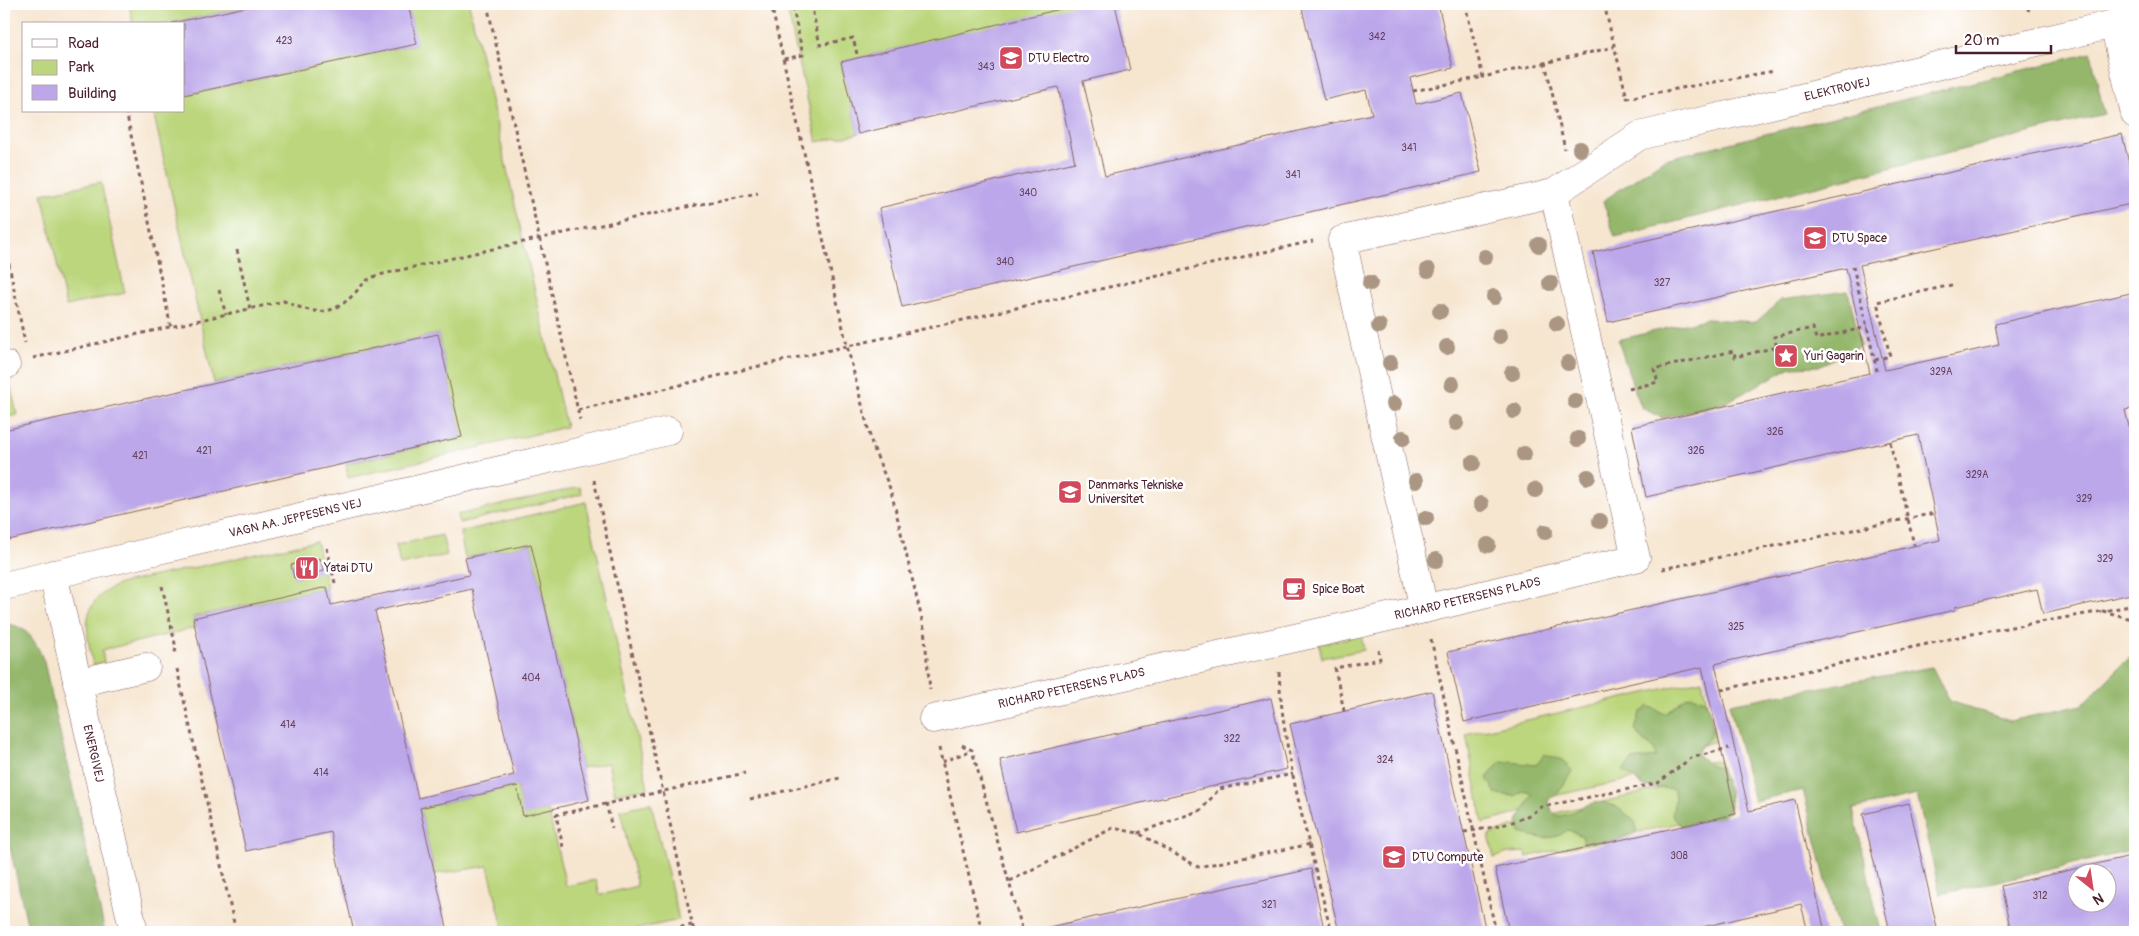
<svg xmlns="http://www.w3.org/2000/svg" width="2139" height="936" viewBox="0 0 2139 936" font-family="Pangolin,sans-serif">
<rect width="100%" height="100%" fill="#fff"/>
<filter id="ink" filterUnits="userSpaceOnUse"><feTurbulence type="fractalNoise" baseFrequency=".02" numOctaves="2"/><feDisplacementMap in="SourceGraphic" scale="10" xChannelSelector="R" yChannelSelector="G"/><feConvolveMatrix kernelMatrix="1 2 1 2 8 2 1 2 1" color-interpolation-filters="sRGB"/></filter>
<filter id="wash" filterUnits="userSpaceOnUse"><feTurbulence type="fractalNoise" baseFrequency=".0096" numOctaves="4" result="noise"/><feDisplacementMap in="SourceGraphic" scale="20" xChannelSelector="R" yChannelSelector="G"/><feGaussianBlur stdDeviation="1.12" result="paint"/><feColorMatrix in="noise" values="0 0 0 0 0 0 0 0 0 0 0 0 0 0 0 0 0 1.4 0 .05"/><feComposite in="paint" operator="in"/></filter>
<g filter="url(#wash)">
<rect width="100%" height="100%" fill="#f6e5cf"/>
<g fill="#bbd67c" stroke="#827a54">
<polygon points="129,4 260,4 168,24 133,24"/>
<polygon points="408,4 469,4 566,427 348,478 346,464 462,437 438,334 214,383 153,111 184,111 184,95 416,44"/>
<polygon points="786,4 1081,4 1081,5 841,62 858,134 817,142"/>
<polygon points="101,182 125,293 66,306 42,194"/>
<polygon points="8,373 17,415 4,418 4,374"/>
<polygon points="580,487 582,494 459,523 457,515"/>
<polygon points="586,502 648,788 615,794 608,763 582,768 531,544 465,558 460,532"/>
<polygon points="442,535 447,555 400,565 396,545"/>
<path d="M316,541l11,46 -134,30 2,11 -93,22 2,12 -11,3c-8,-38 -14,-66 30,-82z"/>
<polygon points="1361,635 1364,650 1322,658 1319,644"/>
<polygon points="1702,680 1715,741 1689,750 1646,776 1558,795 1533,804 1516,814 1483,823 1466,734"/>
<polygon points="1719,760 1729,812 1526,857 1526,852 1508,853 1494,858 1489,835 1543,816 1666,787 1692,765"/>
<polygon points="517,786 524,815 548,810 566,886 596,880 600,895 637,886 620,810 651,803 679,920 623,932 504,932 488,866 435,874 420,808"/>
</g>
<g fill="#94b76c" stroke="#6f6b4c">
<polygon points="2091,53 2104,114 1615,237 1603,201 1665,159"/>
<polygon points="1848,291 1861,345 1819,366 1791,367 1725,403 1662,418 1642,408 1634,389 1618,340 1706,319 1756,322 1781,300"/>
<path d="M4,624c23,0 33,19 40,38l61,270h-76l-25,-111z"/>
<polygon points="2135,652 2135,850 1940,894 1917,795 1853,809 1881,932 1839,932 1803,790 1754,801 1729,704 1932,667 1950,701 2010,721 2082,705"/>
<path d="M1692,696l11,3c7,10 13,27 6,39 -4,6 -9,7 -12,16l11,10 11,3 10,23 1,17 -7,10 -42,9 -9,-11 3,-15 -1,-11 -30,-2 -21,-17 9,-10 24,-3 -2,-9 -9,-6 -10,-12 5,-17 9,-7 16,8 21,-17z"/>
<path d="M1544,754l18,6 10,11 -13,21 -11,8 4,11 5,5c19,-1 19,-8 33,-12 18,-6 34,7 46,19v10l-21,8 -31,3 -2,-8 -14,-6c-16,12 -29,8 -48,3l-3,-12 16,-27 -9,-3 -9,5 -19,-2 -9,-16 14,-17 35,4z"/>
</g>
<g id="blocks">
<g fill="#bca7ea" fill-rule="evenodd">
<polygon points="260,4 408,4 417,44 184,95 184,24 172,23"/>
<polygon points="1081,4 1115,4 1130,70 1083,81 1105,176 1372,114 1366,90 1324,100 1301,4 1438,4 1453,68 1410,78 1416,104 1462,93 1481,172 902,307 879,208 1075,162 1058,87 858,134 841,62"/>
<polygon points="2122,134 2135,189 2135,203 1860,265 1885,370 1999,345 1995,324 2135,292 2135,408 2125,410 2135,452 2135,593 2043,614 2037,589 1955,607 1955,610 1715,664 1749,811 1795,800 1825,932 1808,932 1801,904 1681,932 1509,932 1495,868 1736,814 1702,667 1464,722 1448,652 1940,540 1918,435 1646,497 1632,427 1870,373 1846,268 1608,322 1593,252"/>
<polygon points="438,334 462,437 4,541 4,430"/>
<path d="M531,544l58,256 -66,16 -6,-30 -97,22 28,124h-94l-23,-100 -85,19 -53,-233 134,-31 4,18 138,-30 -4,-17zM472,589l42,186 -96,23 -43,-187z"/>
<polygon points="320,558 324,571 294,578 291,565"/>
<polygon points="1432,691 1486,932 1339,932 1290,724"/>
<polygon points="1271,698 1287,769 1016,832 1000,760"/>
<polygon points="1909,803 1937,928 1919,932 1890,932 1863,814"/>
<path d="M2135,855v75l-10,2h-122l-1,-3 8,-2 -9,-41zM2076,874h30v30h-30z"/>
<polygon points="1311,869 1324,929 1308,932 1040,932 1040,929"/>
</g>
</g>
</g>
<g filter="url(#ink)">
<use href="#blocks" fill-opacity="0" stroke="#866464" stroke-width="1"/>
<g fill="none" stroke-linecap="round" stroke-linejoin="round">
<defs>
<g id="minor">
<polyline points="2114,24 2135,114"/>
<polyline points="4,366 6,365"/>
<path id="s1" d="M53,574l81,358"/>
<path id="s2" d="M4,586l664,-155"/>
<path id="s3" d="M1424,609l-82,-369 212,-47 85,-57 496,-117"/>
<polyline points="77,683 146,667"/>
<path id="s4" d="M933,719l491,-110 212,-51 -82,-365"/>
</g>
</defs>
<use href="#minor" stroke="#866464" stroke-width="29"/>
<g stroke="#866464" stroke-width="3" stroke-dasharray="4 4" stroke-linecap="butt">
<polyline points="487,4 580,420"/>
<polyline points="771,4 847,346 872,444 891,491 924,628 930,690"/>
<polyline points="811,4 820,45 853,38 858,58"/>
<polyline points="1465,4 1483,77 1614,47"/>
<polyline points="1604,4 1627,98 1774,71"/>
<polyline points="2028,11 2030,4"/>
<polyline points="784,59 803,55 792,4"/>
<polyline points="1545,62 1565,149"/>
<polyline points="1413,91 1483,77"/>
<polyline points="126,111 171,328"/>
<polyline points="4,240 25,343"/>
<polyline points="237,250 250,309"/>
<polyline points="1853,266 1877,371"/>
<polyline points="219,290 226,315"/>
<path d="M33,358l251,-57c30,13 47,17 71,-8 8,-9 12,-15 24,-18 126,-29 252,-58 379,-82"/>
<polyline points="1875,360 1890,356 1877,302 1956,284"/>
<polyline points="1629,389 1658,382 1654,369 1734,351 1735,357 1777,347 1774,337 1813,328 1816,339 1867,327"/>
<polyline points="578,410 746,369 1313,241"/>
<polyline points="1890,442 1914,545"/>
<polyline points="594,480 694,932"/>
<polyline points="327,548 335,583"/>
<polyline points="1662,569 1935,513"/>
<polyline points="162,586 176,648 174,656"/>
<polyline points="2135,605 2103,611 2135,620"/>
<polyline points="1431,639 1496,932"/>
<polyline points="177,669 236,932"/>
<path d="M1279,672c4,88 32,175 52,260"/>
<polyline points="1721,690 1972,634 2103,611"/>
<polyline points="1344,711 1335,668 1380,659 1378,650"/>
<polyline points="962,745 972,750 1023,932"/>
<polyline points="939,748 982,932"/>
<polyline points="942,762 972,750"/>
<polyline points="750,799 840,778"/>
<polyline points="606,803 612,828"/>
<path d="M1464,832c26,-4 56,-8 77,-25l117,-24 33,-25 38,-10"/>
<polyline points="1138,833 1201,810 1219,789 1293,774"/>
<polyline points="563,847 556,815 745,773"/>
<polyline points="1010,881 1113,828 1138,833 1198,867 1311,844"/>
<polyline points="657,932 692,925"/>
</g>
<use href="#minor" stroke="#fff" stroke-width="28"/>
</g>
<g fill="#aa9682">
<circle cx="1580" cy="149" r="8"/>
<circle cx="1539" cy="245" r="8"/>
<circle cx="1485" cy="257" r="8"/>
<circle cx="1428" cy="270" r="8"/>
<circle cx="1370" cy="283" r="8"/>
<circle cx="1550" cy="283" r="8"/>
<circle cx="1494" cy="297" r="8"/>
<circle cx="1440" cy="311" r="8"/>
<circle cx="1557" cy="324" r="8"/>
<circle cx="1379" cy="326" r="8"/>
<circle cx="1500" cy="336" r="8"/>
<circle cx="1447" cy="347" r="8"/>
<circle cx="1390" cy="363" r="8"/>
<circle cx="1568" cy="363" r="8"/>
<circle cx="1512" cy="373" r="8"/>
<circle cx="1452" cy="384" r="8"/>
<circle cx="1575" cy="401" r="8"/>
<circle cx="1394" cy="404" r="8"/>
<circle cx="1514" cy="411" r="8"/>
<circle cx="1456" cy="423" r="8"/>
<circle cx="1403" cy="438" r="8"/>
<circle cx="1578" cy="439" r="8"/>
<circle cx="1524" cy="454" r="8"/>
<circle cx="1473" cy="463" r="8"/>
<circle cx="1588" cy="477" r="8"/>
<circle cx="1416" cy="481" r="8"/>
<circle cx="1535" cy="490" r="8"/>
<circle cx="1481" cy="504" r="8"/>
<circle cx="1426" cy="518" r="8"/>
<circle cx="1600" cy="521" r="8"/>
<circle cx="1545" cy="532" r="8"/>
<circle cx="1488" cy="545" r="8"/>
<circle cx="1436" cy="560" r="8"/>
</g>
</g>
<defs>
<symbol id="university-square" viewBox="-11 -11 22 22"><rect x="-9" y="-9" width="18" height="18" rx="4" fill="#d1495b" stroke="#fff"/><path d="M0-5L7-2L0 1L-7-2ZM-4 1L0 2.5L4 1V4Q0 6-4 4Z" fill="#fff"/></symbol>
<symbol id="sight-square" viewBox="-11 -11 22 22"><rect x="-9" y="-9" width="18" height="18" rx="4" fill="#d1495b" stroke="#fff"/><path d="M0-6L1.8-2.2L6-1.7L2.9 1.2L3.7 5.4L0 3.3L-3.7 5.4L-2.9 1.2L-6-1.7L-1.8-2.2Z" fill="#fff"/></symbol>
<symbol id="restaurant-square" viewBox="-11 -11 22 22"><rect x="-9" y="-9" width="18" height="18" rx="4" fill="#d1495b" stroke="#fff"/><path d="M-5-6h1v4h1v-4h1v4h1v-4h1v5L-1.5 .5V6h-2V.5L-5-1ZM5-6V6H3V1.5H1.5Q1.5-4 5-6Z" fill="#fff"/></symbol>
<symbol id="cafe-square" viewBox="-11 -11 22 22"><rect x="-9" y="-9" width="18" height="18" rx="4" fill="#d1495b" stroke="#fff"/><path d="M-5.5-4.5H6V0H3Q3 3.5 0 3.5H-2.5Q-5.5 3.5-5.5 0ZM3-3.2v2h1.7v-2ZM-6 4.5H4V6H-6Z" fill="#fff"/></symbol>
</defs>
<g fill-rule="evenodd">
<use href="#university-square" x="997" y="44" width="28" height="28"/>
<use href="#university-square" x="1801" y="224" width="28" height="28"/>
<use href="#sight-square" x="1772" y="342" width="28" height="28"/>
<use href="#university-square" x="1056" y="478" width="28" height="28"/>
<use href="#restaurant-square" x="293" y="554" width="28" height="28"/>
<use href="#cafe-square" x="1280" y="575" width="28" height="28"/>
<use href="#university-square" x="1380" y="843" width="28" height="28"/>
</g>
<g text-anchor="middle" stroke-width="5" stroke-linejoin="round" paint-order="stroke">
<g font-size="10" fill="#66415b">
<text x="1377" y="40">342</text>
<text x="284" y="44">423</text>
<text x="986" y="70">343</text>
<text x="1409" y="151">341</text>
<text x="1293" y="178">341</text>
<text x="1028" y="196">340</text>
<text x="1005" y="265">340</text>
<text x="1662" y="286">327</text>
<text x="1941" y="375">329A</text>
<text x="1775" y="435">326</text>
<text x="204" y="454">421</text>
<text x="1696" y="454">326</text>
<text x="140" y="459">421</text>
<text x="1977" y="478">329A</text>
<text x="2084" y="502">329</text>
<text x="2105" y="562">329</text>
<text x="1736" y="630">325</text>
<text x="531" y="681">404</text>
<text x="288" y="728">414</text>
<text x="1232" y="742">322</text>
<text x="1385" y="763">324</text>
<text x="321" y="776">414</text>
<text x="1679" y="859">308</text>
<text x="2040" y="899">312</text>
<text x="1269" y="908">321</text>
</g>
<g font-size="12" fill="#4a1f2b" stroke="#fff" text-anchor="start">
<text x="1028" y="62">DTU Electro</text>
<text x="1832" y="242">DTU Space</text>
<text x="1804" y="360">Yuri Gagarin</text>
<text x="1088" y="489">Danmarks Tekniske<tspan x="1088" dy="14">Universitet</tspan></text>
<text x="324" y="572">Yatai DTU</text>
<text x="1312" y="593">Spice Boat</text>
<text x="1412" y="861">DTU Compute</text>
</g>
<g font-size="12" fill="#4a1f2b" stroke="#fff">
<text dy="4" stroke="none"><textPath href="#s3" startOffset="901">ELEKTROVEJ</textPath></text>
<text dy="4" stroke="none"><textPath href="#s2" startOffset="299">VAGN AA. JEPPESENS VEJ</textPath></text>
<text dy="4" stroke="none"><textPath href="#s4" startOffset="548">RICHARD PETERSENS PLADS</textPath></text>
<text dy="4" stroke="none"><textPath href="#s4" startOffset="142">RICHARD PETERSENS PLADS</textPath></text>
<text dy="4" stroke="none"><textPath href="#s1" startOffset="184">ENERGIVEJ</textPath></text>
</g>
</g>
<rect width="2139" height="936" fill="none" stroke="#fff" stroke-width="20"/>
<rect x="22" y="22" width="162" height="90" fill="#ffffff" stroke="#b7a5aa"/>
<rect x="32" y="39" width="25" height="8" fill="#ffffff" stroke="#b7a5aa"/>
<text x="68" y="48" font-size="15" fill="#4a1f2b">Road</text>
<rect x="32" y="60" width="25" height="15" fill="#bbd67c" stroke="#b7a5aa"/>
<text x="68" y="72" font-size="15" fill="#4a1f2b">Park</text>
<rect x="32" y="85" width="25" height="15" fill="#bca7ea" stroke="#b7a5aa"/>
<text x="68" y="98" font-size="15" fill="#4a1f2b">Building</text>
<g transform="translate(2092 888) rotate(150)"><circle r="24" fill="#ffffff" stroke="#b7a5aa"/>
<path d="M0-4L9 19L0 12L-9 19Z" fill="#d1495b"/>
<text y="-8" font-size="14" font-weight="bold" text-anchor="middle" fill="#4a1f2b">N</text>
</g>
<path d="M1956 45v8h95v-8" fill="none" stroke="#4a1f2b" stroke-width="2.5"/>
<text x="1964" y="45" font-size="15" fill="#4a1f2b" stroke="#ffffff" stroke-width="4" paint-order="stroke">20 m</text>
</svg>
